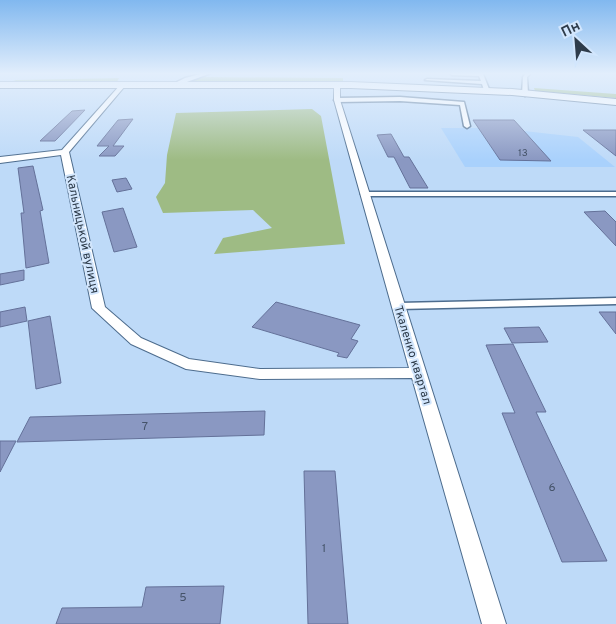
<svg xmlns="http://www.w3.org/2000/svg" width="616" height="624" viewBox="0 0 616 624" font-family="Overpass,sans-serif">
<rect width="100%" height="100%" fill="#bedaf8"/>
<polygon fill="#a9d1fc" points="441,128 496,128 578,137 615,167 465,167"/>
<polygon fill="#9ebb84" points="312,109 321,116 345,244 214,254 223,238 272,228 253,210 163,213 156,197 165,183 167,155 176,113"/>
<g fill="#8fb36d">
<polygon points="202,77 343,78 343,82 188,82"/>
<polygon points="119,78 117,82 10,82 16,80"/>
<polygon points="534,88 616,94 616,98 535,91"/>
</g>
<g fill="#8a98c2" stroke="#647199">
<polygon points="85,110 55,141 40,141 72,111"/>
<polygon points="133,119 113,146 124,146 115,156 99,156 109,146 97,146 118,120"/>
<polygon points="473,120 514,120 551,161 500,160"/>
<polygon points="583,130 616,130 616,156"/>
<polygon points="391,134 404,157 409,157 428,188 410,188 394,157 388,157 377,135"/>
<polygon points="33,166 43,210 40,211 49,263 26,268 21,213 24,213 18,168"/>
<polygon points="126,178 132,189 117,192 112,180"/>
<polygon points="123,208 137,247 114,252 102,212"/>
<polygon points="605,211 616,222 616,246 584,212"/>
<polygon points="24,270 24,280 0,285 0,274"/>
<polygon points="276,302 360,325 351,339 358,341 347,358 337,356 339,353 252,327"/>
<polygon points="25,307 27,321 0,327 0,312"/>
<polygon points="599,312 616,312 616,334"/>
<polygon points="50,316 61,383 36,389 28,321"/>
<polygon points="539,327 548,342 512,343 504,328"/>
<polygon points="513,344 546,412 536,412 607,561 562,562 502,413 515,413 486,345"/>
<polygon points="265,411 264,435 17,442 30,417"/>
<polygon points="0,441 16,441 0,472"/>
<polygon points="304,471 335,471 348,624 308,624"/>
<polygon points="224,586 220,624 56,624 62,608 142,607 146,587"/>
</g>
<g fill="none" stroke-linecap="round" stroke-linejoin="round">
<defs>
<g id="minor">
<polygon points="204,73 211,73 176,86 171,85 185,78"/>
<polygon points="450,73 483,74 489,89 484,90 482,84 425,80 427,79 481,81 479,76 452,75"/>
<polygon points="526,73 531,73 527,77 528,94 525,96 522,94 523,77"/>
<polygon points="400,97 464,102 470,126 467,128 464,126 460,105 400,101 337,102 334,100 337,98"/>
<polygon points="362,192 616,192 616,196 365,196 361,194"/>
<polygon points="616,298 616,304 399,309 393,306 399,303"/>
</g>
<polygon id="tertiary" points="337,83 340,85 340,100 506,624 482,624 412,378 260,379 186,369 131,344 92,308 61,155 0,163 0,157 62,150 121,84 125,84 125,86 69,152 105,307 141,338 189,359 260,369 409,368 334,100 334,85"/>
<polygon id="trunk" points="0,82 351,82 512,89 616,99 616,105 512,95 351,88 0,88"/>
</defs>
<use href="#minor" stroke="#4d6c8d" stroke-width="3"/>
<use href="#tertiary" stroke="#4d6c8d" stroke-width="2"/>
<use href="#trunk" stroke="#4d6c8d" stroke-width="2"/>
<use href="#minor" fill="#fff" fill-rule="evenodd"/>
<use href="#tertiary" fill="#fff" fill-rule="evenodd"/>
<use href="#trunk" fill="#fff" fill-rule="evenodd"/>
</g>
<linearGradient id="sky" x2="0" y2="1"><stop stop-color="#81b8ef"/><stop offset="0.46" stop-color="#e2eefc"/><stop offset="1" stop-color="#e2eefc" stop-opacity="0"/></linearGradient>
<rect width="616" height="160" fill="url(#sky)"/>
<g text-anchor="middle" stroke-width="4" stroke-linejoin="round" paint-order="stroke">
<g font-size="10" fill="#455369">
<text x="523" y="156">13</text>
</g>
<g font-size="12" fill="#2e3c4b" stroke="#d2e6fd">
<text transform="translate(83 234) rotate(78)" y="4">Кальницькой вулиця</text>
<text transform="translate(413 355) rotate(73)" y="4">Ткаленко квартал</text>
</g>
<g font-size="12" fill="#455369">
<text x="145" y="430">7</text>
<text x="552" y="491">6</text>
<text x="324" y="552">1</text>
<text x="183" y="601">5</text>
</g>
</g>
<g transform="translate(576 40) rotate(334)" stroke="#d2e6fd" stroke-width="4" paint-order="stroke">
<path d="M0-4L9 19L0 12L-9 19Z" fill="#2e3c4b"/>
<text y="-8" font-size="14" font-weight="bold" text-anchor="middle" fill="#2e3c4b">Пн</text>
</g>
</svg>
